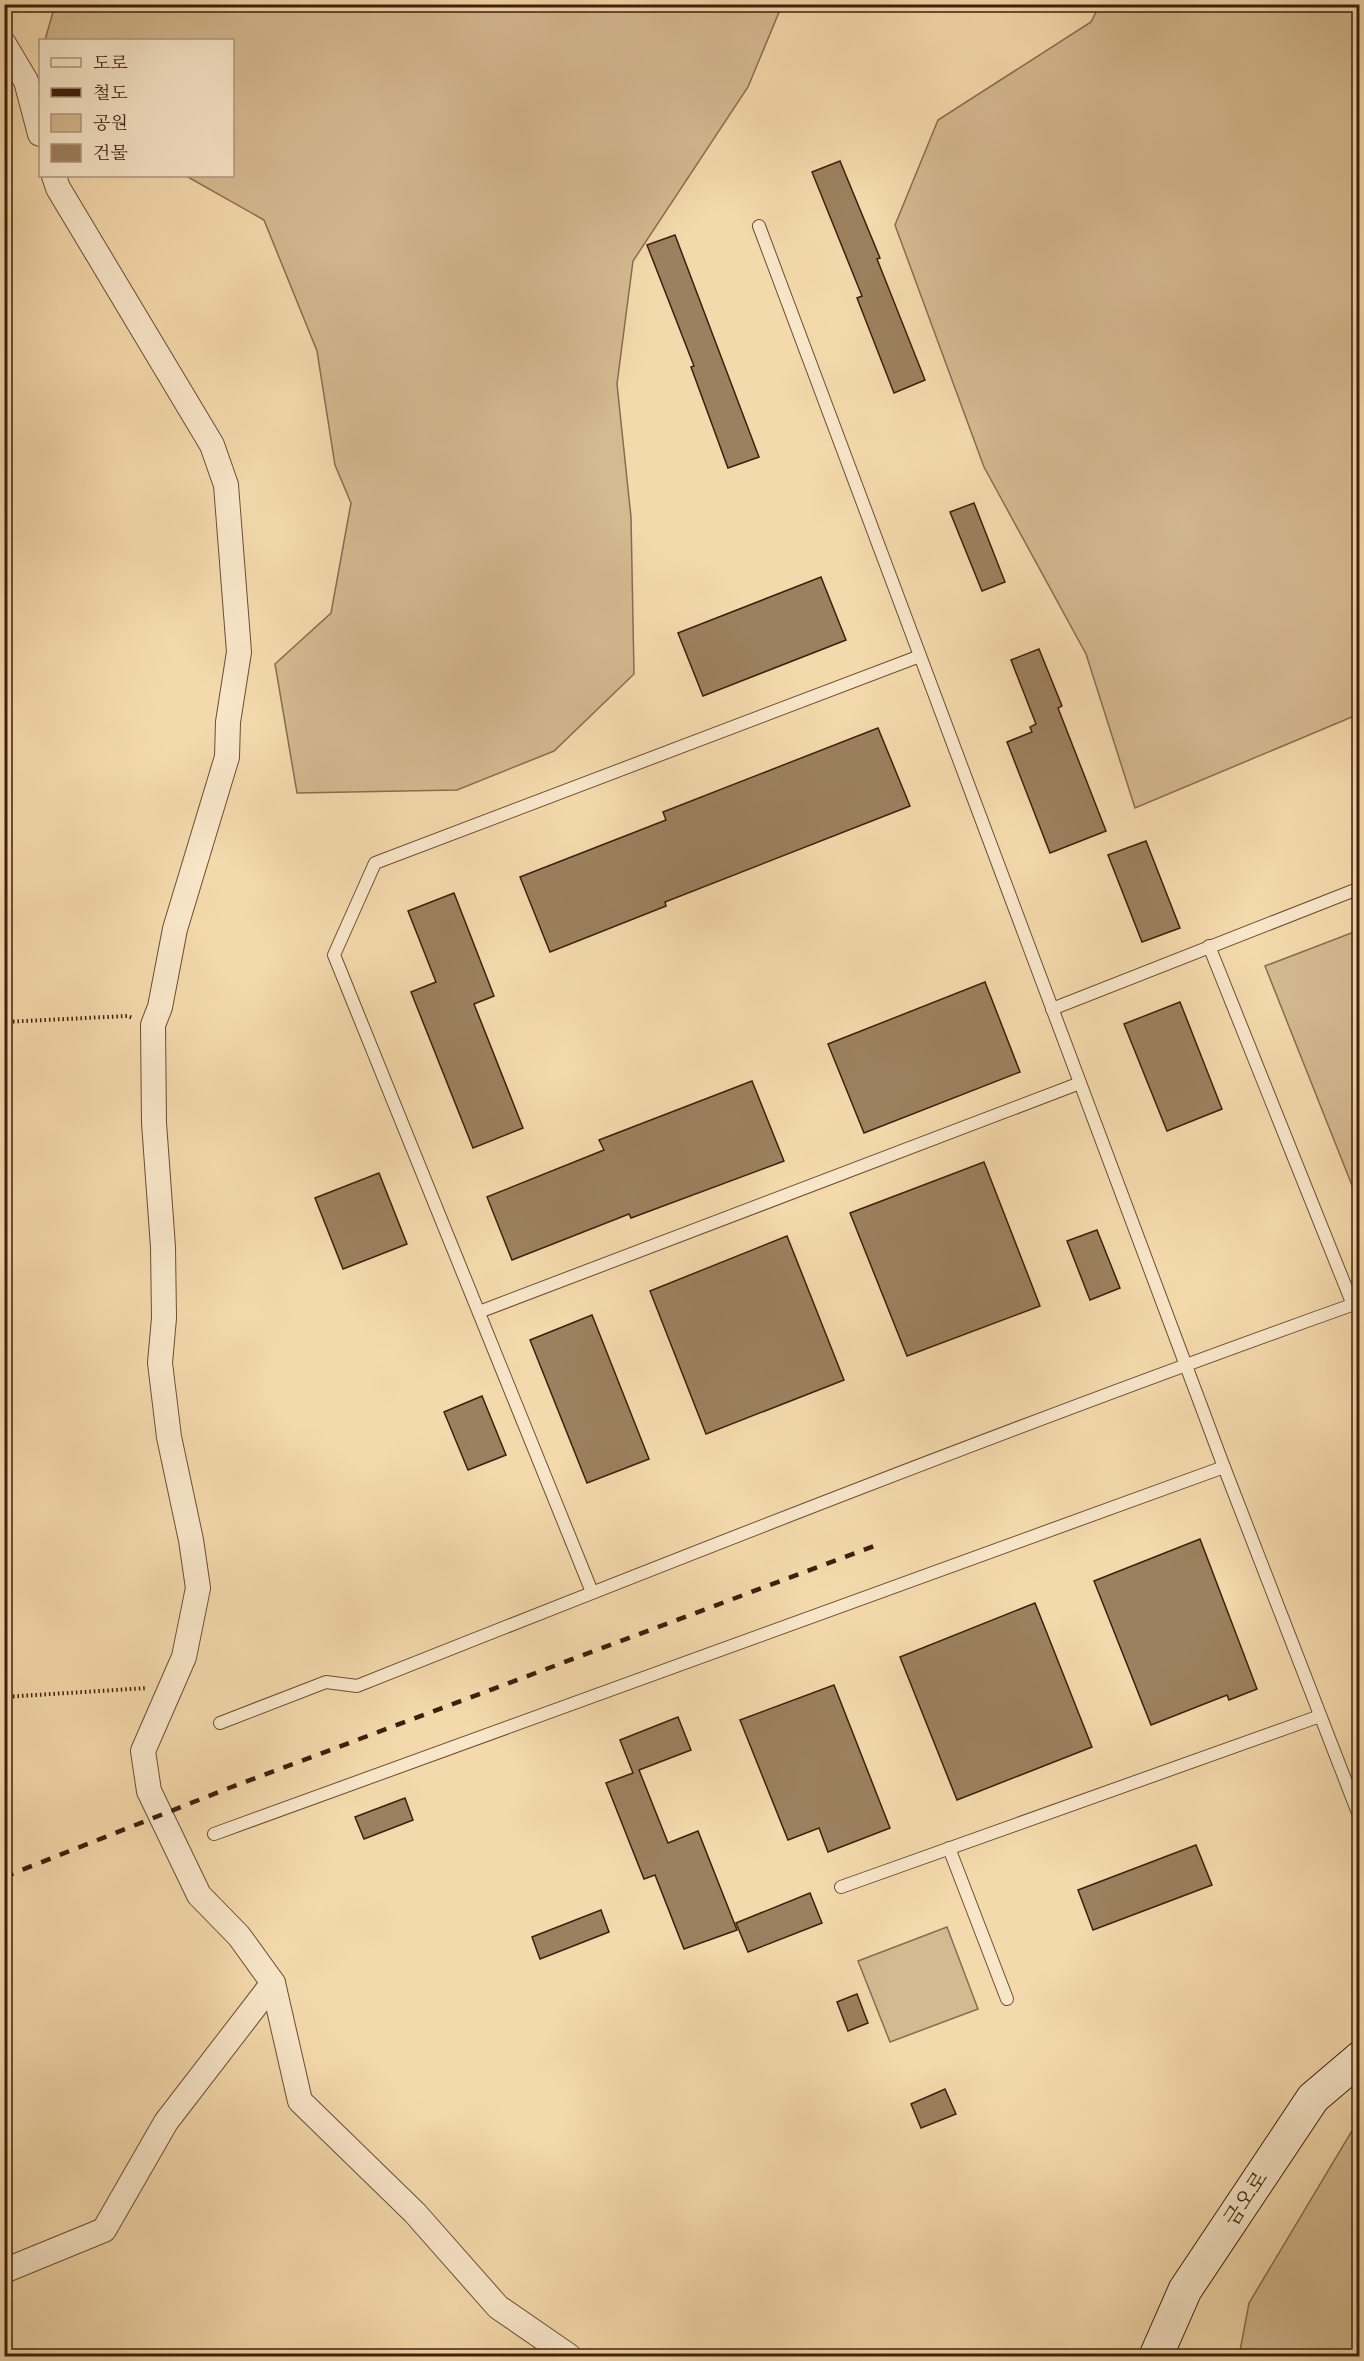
<svg xmlns="http://www.w3.org/2000/svg" width="1364" height="2361" font-family="'IM FELL Double Pica','Noto Serif KR',serif">
  <style>
    .green { fill: #d5b991; stroke: #8a6c4e; stroke-width: 1.5 }
    .building { fill: #9d805f; stroke: #3e1f0b; stroke-width: 1.5 }
    .lines { fill: none; stroke-linecap: round; stroke-linejoin: round }
    .lane-casing { stroke: #6c4e33; stroke-width: 14 }
    .street-casing { stroke: #6c4e33; stroke-width: 26 }
    .secondary-casing { stroke: #3e1f0b; stroke-width: 35 }
    .path { stroke: #3e1f0b; stroke-width: 4; stroke-dasharray: 1.5 3; stroke-linecap: butt }
    .lane { stroke: #f8e6c9; stroke-width: 12 }
    .street { stroke: #f8e6c9; stroke-width: 24 }
    .secondary { stroke: #f8e6c9; stroke-width: 33 }
    .rail { stroke: #3e1f0b; stroke-width: 4.5; stroke-dasharray: 10 10; stroke-linecap: butt }
    .labels { text-anchor: middle; dominant-baseline: central; stroke-width: 4.5; stroke-linejoin: round; paint-order: stroke }
    .street-label { font-size: 21px; fill: #3e1f0b; stroke: #f8e6c9 }
  </style>
  <rect width="100%" height="100%" fill="#f4d9ac"/>
  <filter id="stains"><feTurbulence type="fractalNoise" baseFrequency=".00333" numOctaves="4"/><feColorMatrix values="0 0 0 0 .2 0 0 0 0 .09 0 0 0 0 .02 0 0 0 .5 -.17"/></filter>
  <radialGradient id="worn" r=".72"><stop offset=".6" stop-color="#630" stop-opacity="0"/><stop offset="1" stop-color="#630" stop-opacity=".3"/></radialGradient>
  <g class="green">
    <polygon points="1100,4 1360,5 1359,714 1135,808 1086,654 984,467 895,225 938,120 1091,22"/>
    <polygon points="55,5 782,5 748,87 633,261 617,384 631,517 634,674 554,751 457,790 297,793 275,664 331,613 351,503 335,465 317,351 264,220 186,176 232,176 232,40 45,40"/>
    <polygon points="1359,930 1359,1203 1265,966"/>
    <polygon points="947,1927 978,2009 890,2042 858,1961"/>
    <polygon points="1359,2119 1359,2356 1239,2356 1249,2303"/>
  </g>
  <g class="building">
    <polygon points="840,161 880,258 877,259 925,380 894,393 857,298 862,296 812,172"/>
    <polygon points="675,235 759,457 728,468 691,367 694,366 647,245"/>
    <polygon points="974,503 1005,582 982,591 950,512"/>
    <polygon points="821,577 846,640 703,696 678,633"/>
    <polygon points="1039,649 1062,706 1058,708 1106,831 1050,853 1007,742 1032,732 1030,727 1036,724 1011,660"/>
    <polygon points="878,728 910,806 665,902 666,906 550,952 520,877 666,820 663,812"/>
    <polygon points="1146,841 1180,928 1142,942 1108,855"/>
    <polygon points="454,893 494,996 474,1004 523,1128 473,1148 411,992 436,982 408,911"/>
    <polygon points="985,982 1020,1072 864,1133 828,1044"/>
    <polygon points="1180,1002 1222,1109 1167,1131 1124,1024"/>
    <polygon points="752,1081 784,1161 631,1218 629,1214 512,1260 487,1197 604,1150 599,1140"/>
    <polygon points="984,1162 1040,1306 907,1356 850,1213"/>
    <polygon points="379,1173 407,1244 343,1269 315,1198"/>
    <polygon points="1097,1230 1120,1288 1090,1300 1067,1241"/>
    <polygon points="787,1236 844,1380 706,1434 650,1291"/>
    <polygon points="592,1315 649,1459 587,1483 530,1340"/>
    <polygon points="482,1396 506,1455 468,1470 444,1412"/>
    <polygon points="1200,1539 1257,1689 1229,1700 1227,1695 1151,1725 1094,1581"/>
    <polygon points="1035,1603 1092,1747 957,1800 900,1657"/>
    <polygon points="834,1685 890,1828 828,1852 819,1828 788,1840 740,1720"/>
    <polygon points="678,1717 691,1750 639,1770 668,1843 698,1831 737,1930 684,1949 655,1875 644,1879 606,1783 633,1773 620,1740"/>
    <polygon points="405,1798 413,1820 364,1839 355,1817"/>
    <polygon points="1196,1845 1212,1885 1093,1930 1078,1890"/>
    <polygon points="810,1893 822,1923 748,1952 736,1923"/>
    <polygon points="601,1910 609,1932 540,1959 532,1937"/>
    <polygon points="857,1994 868,2023 848,2031 837,2002"/>
    <polygon points="945,2089 956,2114 921,2128 911,2104"/>
  </g>
  <g class="lines">
    <defs>
      <g id="lane">
        <polyline points="759,226 1224,1467 1360,1818"/>
        <polyline points="1209,946 1353,1305"/>
        <polyline points="1052,1009 1360,888"/>
        <polyline points="479,1312 1080,1083"/>
        <polyline points="592,1592 334,955 375,863 920,656"/>
        <path d="M220 1723 326 1682 357 1686C689 1554 1023 1422 1360 1302"/>
        <polyline points="214,1834 1224,1467"/>
        <polyline points="949,1848 1007,1999"/>
        <polyline points="841,1887 1320,1716"/>
      </g>
      <g id="street">
        <polyline points="4,44 26,81 40,134"/>
        <polyline points="54,176 58,188 212,445 226,485 239,652 228,722 227,757 175,929 160,1007 153,1025 154,1123 163,1247 164,1318 160,1363 169,1437 191,1540 198,1588 184,1657 143,1751 149,1791 199,1895 239,1936 273,1983 300,2101 415,2213 498,2307 569,2356"/>
        <polyline points="4,2271 104,2230 166,2122 273,1983"/>
      </g>
      <polyline id="secondary" points="1156,2356 1185,2290 1313,2098 1360,2058"/>
    </defs>
    <use href="#lane" class="lane-casing"/>
    <use href="#street" class="street-casing"/>
    <use href="#secondary" class="secondary-casing"/>
    <g class="path">
      <polyline points="4,1022 127,1016 133,1018"/>
      <polyline points="4,1697 147,1688"/>
    </g>
    <use href="#lane" class="lane"/>
    <use href="#street" class="street"/>
    <use href="#secondary" class="secondary"/>
    <polyline class="rail" points="4,1877 229,1788 874,1546"/>
  </g>
  <g class="labels">
    <g class="street-label">
      <text transform="translate(1246 2199) rotate(-56)">금오로</text>
    </g>
  </g>
  <rect width="1364" height="2361" fill="none" stroke="#f4d9ac" stroke-width="24"/>
  <rect x="6" y="6" width="1352" height="2349" fill="none" stroke="#3e1f0b" stroke-width="3"/>
  <rect x="12" y="12" width="1340" height="2337" fill="none" stroke="#3e1f0b" stroke-width="1.5"/>
  <rect x="39" y="39" width="195" height="138" fill="#f8e6c9" stroke="#ae967d" stroke-width="1.5"/>
  <rect x="51" y="58" width="30" height="9" fill="#f8e6c9" stroke="#ae967d" stroke-width="1.5"/>
  <text x="93" y="69" font-size="18" fill="#3e1f0b">도로</text>
  <rect x="51" y="88" width="30" height="9" fill="#3e1f0b" stroke="#ae967d" stroke-width="1.5"/>
  <text x="93" y="99" font-size="18" fill="#3e1f0b">철도</text>
  <rect x="51" y="114" width="30" height="18" fill="#d5b991" stroke="#ae967d" stroke-width="1.5"/>
  <text x="93" y="129" font-size="18" fill="#3e1f0b">공원</text>
  <rect x="51" y="144" width="30" height="18" fill="#9d805f" stroke="#ae967d" stroke-width="1.5"/>
  <text x="93" y="159" font-size="18" fill="#3e1f0b">건물</text>
  <rect width="100%" height="100%" filter="url(#stains)"/>
  <rect width="100%" height="100%" fill="url(#worn)"/>
</svg>
